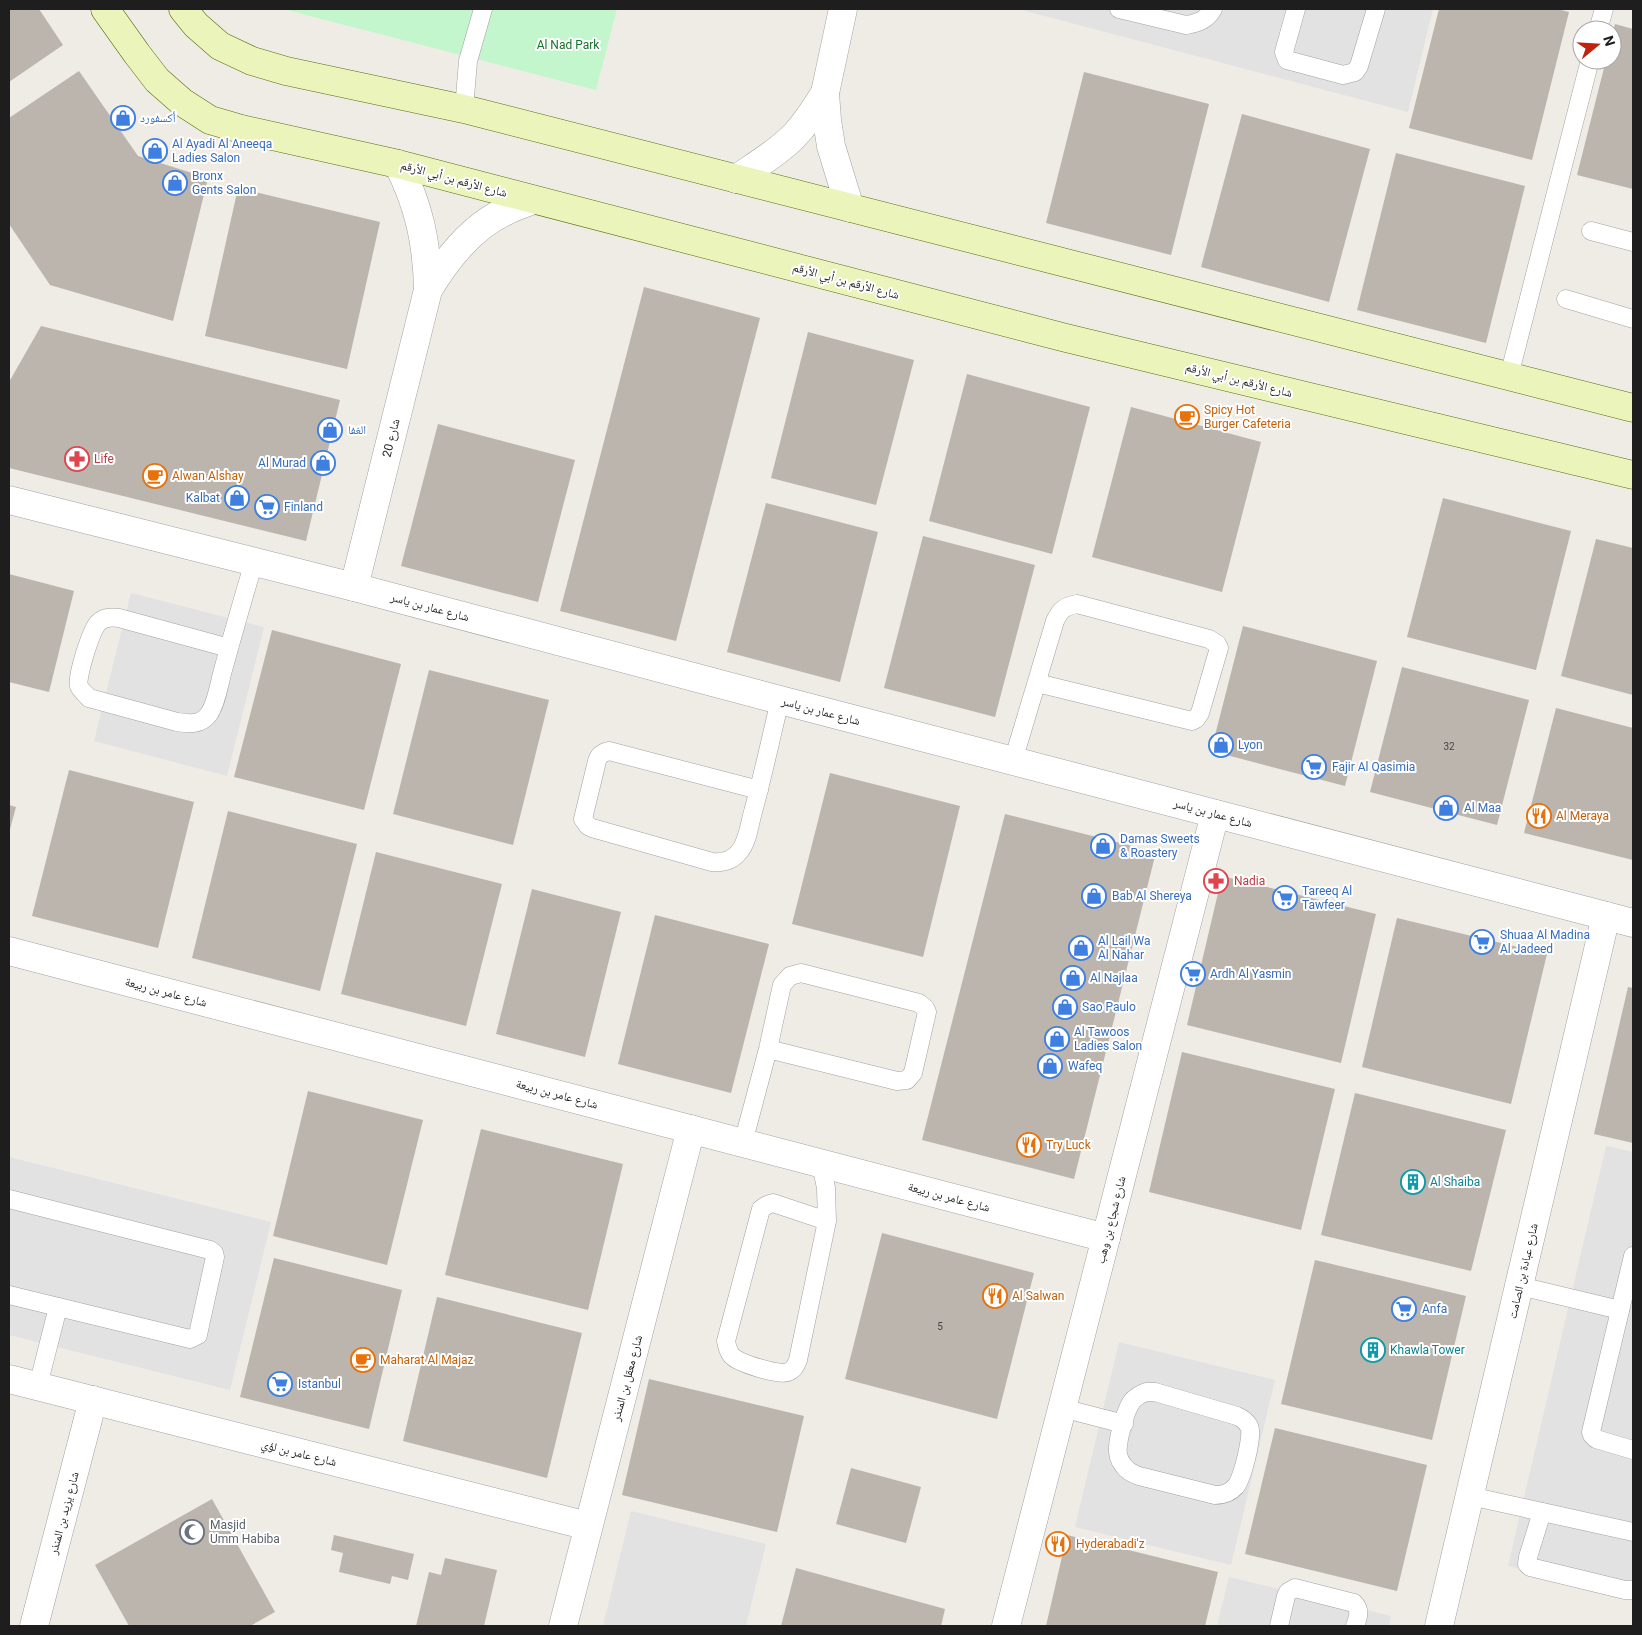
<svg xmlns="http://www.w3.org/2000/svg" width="1642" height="1635" font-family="Roboto,'Noto Naskh Arabic',sans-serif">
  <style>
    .park { fill: #c4f6ce }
    .parking { fill: #e2e2e2 }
    .building { fill: #bbb5ae }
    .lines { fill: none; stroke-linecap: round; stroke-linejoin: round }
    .lane-casing { stroke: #a2a2a2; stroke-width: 19 }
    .street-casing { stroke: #a2a2a2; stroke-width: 29 }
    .secondary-casing { stroke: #576e0c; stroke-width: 29 }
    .lane { stroke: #fff; stroke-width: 18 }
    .street { stroke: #fff; stroke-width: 28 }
    .secondary { stroke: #ebf5bb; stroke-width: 28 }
    .labels { text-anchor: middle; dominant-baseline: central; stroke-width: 4; stroke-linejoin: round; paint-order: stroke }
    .number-label { font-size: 10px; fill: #454442 }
    .park-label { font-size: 12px; fill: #127527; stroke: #fff }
    .shop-label { font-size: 12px; fill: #366cbe; stroke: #fff; text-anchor: start }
    .street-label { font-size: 12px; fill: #1e1e1e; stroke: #fff }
    .food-label { font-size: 12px; fill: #c56008; stroke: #fff; text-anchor: start }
    .health-label { font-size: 12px; fill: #be3a42; stroke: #fff; text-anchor: start }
    .culture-label { font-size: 12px; fill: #0d838f; stroke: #fff; text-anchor: start }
    .worship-label { font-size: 12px; fill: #5b616d; stroke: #fff; text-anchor: start }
  </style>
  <rect width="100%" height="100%" fill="#eeece4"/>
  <polygon class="park" points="283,9 617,9 596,90"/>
  <g class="parking">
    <polygon points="1018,9 1433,9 1408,112"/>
    <polygon points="131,593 264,627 227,776 94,741"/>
    <polygon points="1606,1146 1633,1152 1633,1596 1508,1566"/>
    <polygon points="9,1157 271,1222 230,1390 9,1335"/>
    <polygon points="1119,1342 1275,1380 1231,1565 1075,1527"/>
    <polygon points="631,1511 766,1544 746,1626 603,1626"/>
    <polygon points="1229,1577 1391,1616 1389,1626 1217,1626"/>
  </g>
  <g class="building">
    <polygon points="9,9 39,9 63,45 9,82"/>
    <polygon points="1439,9 1557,9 1569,12 1532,160 1409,128"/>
    <polygon points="1615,24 1633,29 1633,189 1577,175 1606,60 1612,60 1612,35"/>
    <polygon points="79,71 138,156 208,178 173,321 50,285 9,224 9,118"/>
    <polygon points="1084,72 1209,104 1171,255 1046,223"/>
    <polygon points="1242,114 1370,149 1329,302 1201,267"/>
    <polygon points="1396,153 1525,186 1486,343 1357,310"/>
    <polygon points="238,188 380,222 347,369 205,336"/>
    <polygon points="644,287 760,318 676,641 560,611"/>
    <polygon points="41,326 340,400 306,541 9,468 9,382"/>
    <polygon points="808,332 914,360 876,505 771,478"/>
    <polygon points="967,374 1090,407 1052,554 929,521"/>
    <polygon points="1131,407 1261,442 1222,592 1092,557"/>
    <polygon points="438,424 575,460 538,602 401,566"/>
    <polygon points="1443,498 1571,531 1536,670 1407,637"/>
    <polygon points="766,503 878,532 840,682 727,652"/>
    <polygon points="923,536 1035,565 995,717 884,688"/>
    <polygon points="1596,539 1633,548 1633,695 1561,676"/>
    <polygon points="9,574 74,591 49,692 9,682"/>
    <polygon points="1243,626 1377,661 1345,786 1211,751"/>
    <polygon points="272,630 401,664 364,810 234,777"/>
    <polygon points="1402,667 1529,700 1497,825 1370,792"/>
    <polygon points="429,670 549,700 513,845 393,814"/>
    <polygon points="1556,708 1633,728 1633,860 1524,833"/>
    <polygon points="69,770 194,802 158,948 32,916"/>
    <polygon points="830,773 960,806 923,957 792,924"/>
    <polygon points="9,805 16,807 9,833"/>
    <polygon points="228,811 357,844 320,991 192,958"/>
    <polygon points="1005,814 1156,852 1074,1179 922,1140"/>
    <polygon points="376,852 502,884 466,1026 341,994"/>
    <polygon points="1222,876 1376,914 1341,1063 1187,1025"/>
    <polygon points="532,889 621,912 585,1057 496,1034"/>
    <polygon points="655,915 769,944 731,1093 618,1064"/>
    <polygon points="1397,918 1547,954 1511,1104 1362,1067"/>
    <polygon points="1628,987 1633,988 1633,1143 1594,1134"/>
    <polygon points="1182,1052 1335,1089 1301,1230 1149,1192"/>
    <polygon points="308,1091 423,1120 387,1265 273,1236"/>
    <polygon points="1355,1093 1506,1130 1471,1271 1321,1235"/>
    <polygon points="481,1129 623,1164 588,1310 445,1275"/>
    <polygon points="882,1233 1034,1273 997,1419 845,1379"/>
    <polygon points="274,1258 402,1290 369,1429 240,1397"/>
    <polygon points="1315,1260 1466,1296 1432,1440 1281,1404"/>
    <polygon points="437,1297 582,1333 547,1478 403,1441"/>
    <polygon points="649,1379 804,1416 777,1532 622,1495"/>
    <polygon points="1275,1428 1427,1465 1397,1591 1245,1554"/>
    <polygon points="851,1468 921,1487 906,1543 836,1524"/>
    <polygon points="212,1499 275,1612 252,1625 253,1626 129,1626 95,1565"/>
    <polygon points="334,1535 414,1554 408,1580 392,1576 390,1584 339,1572 343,1553 331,1550"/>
    <polygon points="1067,1535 1218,1572 1205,1626 1046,1626"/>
    <polygon points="445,1558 497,1570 484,1626 416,1626 429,1572 441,1575"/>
    <polygon points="796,1568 945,1609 941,1626 781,1626"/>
  </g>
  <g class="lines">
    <defs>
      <g id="lane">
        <path d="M1119 9 1186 25C1198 23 1207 20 1213 9"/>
        <polyline points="1296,9 1284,52 1287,60 1343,75 1355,72 1359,66 1376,9"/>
        <polyline points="1598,30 1604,9"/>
        <polyline points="464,109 468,61 483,9"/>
        <polyline points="1591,231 1633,242"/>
        <polyline points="1566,299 1633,319"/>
        <polyline points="1509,376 1590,60"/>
        <path d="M229 648 119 618C111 617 104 617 98 623 91 631 76 677 79 686 81 691 86 694 89 698L177 722C189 724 201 725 209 714 217 702 219 684 223 670 233 634 243 598 254 562"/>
        <path d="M1013 761 1055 621C1060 610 1065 606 1077 604L1209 639 1217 644 1219 648 1200 713 1196 719 1192 721 1037 683"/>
        <path d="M759 790 609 751C602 753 599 755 597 761L583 819 588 826 592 828 712 862C722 863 732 861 739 852 748 842 749 825 753 812 763 775 771 738 780 700"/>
        <polyline points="743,1143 768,1049 782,985 790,976 801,973 919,1003 925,1008 927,1012 913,1073 907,1080 897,1081 768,1049"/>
        <path d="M821 1164 826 1188 827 1221 798 1360C796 1365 794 1370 788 1372 779 1376 739 1363 732 1356 728 1352 727 1346 726 1341L761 1209 767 1205 773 1203 827 1221"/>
        <polyline points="9,1199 210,1250 214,1253 215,1257 199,1330 198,1335 190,1339 9,1295"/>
        <polyline points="1633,1256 1591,1432 1592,1435 1596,1439 1633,1450"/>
        <polyline points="1520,1286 1620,1310"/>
        <polyline points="38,1386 58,1307"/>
        <path d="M1146 1392H1155L1237 1416C1242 1418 1246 1421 1249 1426 1254 1435 1242 1478 1236 1486 1230 1493 1224 1495 1215 1495L1139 1476C1133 1474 1127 1471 1123 1465 1119 1460 1117 1452 1118 1446 1119 1435 1126 1408 1133 1400 1137 1396 1141 1394 1146 1392Z"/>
        <polyline points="1062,1408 1124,1424"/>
        <polyline points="1470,1496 1633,1532"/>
        <polyline points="1542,1512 1528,1557 1527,1564 1530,1567 1625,1590 1633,1590"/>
        <path d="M1279 1626 1286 1596 1288 1592 1295 1588 1354 1603C1361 1610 1358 1618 1355 1626"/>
      </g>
      <g id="street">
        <polyline points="843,9 825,93 827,120 831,146 850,208"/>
        <path d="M736 179C755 166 776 154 793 137 806 124 815 109 825 93"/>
        <path d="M428 290C446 260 472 227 504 212 513 207 523 204 533 200"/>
        <polyline points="9,500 354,587 780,700 1633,923"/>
        <path d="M354 587 428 290C427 242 419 206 398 164"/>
        <polyline points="9,951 1106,1238"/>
        <polyline points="9,1379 588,1526"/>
        <polyline points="34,1626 93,1400"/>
        <polyline points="563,1626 691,1129"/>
        <polyline points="1006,1626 1215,814"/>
        <polyline points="1439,1626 1606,916"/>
      </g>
      <g id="secondary">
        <polyline points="105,9 137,54 157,80 182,102 210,120 241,129 398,164 1066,338 1633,475"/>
        <polyline points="183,9 196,25 220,46 252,61 286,71 464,109 1633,408"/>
      </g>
    </defs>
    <use href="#lane" class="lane-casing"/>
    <use href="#street" class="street-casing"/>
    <use href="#secondary" class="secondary-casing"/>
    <use href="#lane" class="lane"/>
    <use href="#street" class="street"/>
    <use href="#secondary" class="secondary"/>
  </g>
  <defs>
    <symbol id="shop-ring" viewBox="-11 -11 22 22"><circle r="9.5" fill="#fff" stroke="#3f7fe0" stroke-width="1.5"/><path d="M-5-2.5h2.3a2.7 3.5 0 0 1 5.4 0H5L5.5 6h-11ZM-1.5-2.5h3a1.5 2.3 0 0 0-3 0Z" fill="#3f7fe0"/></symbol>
    <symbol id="cafe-ring" viewBox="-11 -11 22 22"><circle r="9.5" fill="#fff" stroke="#e8710a" stroke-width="1.5"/><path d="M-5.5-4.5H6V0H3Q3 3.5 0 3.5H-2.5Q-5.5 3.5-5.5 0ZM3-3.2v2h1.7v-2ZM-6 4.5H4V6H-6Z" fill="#e8710a"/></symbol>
    <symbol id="pharmacy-ring" viewBox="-11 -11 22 22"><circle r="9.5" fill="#fff" stroke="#e0444e" stroke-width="1.5"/><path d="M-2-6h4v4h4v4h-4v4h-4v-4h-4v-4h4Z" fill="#e0444e"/></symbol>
    <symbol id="supermarket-ring" viewBox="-11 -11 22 22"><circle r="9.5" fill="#fff" stroke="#3f7fe0" stroke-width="1.5"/><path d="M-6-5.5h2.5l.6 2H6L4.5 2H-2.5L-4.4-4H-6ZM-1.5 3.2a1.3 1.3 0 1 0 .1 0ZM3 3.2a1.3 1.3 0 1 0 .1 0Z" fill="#3f7fe0"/></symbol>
    <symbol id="restaurant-ring" viewBox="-11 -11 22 22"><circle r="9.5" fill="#fff" stroke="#e8710a" stroke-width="1.5"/><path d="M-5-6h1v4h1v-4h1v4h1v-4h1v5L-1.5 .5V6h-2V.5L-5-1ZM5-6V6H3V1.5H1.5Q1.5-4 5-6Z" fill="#e8710a"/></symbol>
    <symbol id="building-ring" viewBox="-11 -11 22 22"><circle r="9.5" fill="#fff" stroke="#0f9aa8" stroke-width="1.5"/><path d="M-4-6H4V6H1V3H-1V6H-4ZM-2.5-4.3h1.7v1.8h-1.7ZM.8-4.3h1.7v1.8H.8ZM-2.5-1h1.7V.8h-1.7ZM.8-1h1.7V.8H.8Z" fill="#0f9aa8"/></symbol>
    <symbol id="mosque-ring" viewBox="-11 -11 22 22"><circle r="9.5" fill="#fff" stroke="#6b7280" stroke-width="1.5"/><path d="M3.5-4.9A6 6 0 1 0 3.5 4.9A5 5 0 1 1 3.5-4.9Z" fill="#6b7280"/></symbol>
  </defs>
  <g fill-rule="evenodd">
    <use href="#shop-ring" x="109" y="104" width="28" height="28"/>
    <use href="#shop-ring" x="141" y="137" width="28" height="28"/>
    <use href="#shop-ring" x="161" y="169" width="28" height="28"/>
    <use href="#cafe-ring" x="1173" y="403" width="28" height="28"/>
    <use href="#shop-ring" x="316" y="416" width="28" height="28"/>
    <use href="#pharmacy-ring" x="63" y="445" width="28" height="28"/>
    <use href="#shop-ring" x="309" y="449" width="28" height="28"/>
    <use href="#cafe-ring" x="141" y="462" width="28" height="28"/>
    <use href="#shop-ring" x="223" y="484" width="28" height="28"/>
    <use href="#supermarket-ring" x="253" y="493" width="28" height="28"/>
    <use href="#shop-ring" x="1207" y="731" width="28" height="28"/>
    <use href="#supermarket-ring" x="1300" y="753" width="28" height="28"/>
    <use href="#shop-ring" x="1432" y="794" width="28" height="28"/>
    <use href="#restaurant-ring" x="1525" y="802" width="28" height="28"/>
    <use href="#shop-ring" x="1089" y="832" width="28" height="28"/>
    <use href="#pharmacy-ring" x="1202" y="867" width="28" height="28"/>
    <use href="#shop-ring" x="1080" y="882" width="28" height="28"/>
    <use href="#supermarket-ring" x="1271" y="884" width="28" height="28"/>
    <use href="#supermarket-ring" x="1468" y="928" width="28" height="28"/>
    <use href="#shop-ring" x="1067" y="934" width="28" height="28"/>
    <use href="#supermarket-ring" x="1179" y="960" width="28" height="28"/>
    <use href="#shop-ring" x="1059" y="964" width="28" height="28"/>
    <use href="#shop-ring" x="1051" y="993" width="28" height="28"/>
    <use href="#shop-ring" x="1043" y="1025" width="28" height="28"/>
    <use href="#shop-ring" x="1036" y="1052" width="28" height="28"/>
    <use href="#restaurant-ring" x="1015" y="1131" width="28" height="28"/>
    <use href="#building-ring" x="1399" y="1168" width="28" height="28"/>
    <use href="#restaurant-ring" x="981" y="1282" width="28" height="28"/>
    <use href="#supermarket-ring" x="1390" y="1295" width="28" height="28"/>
    <use href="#building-ring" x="1359" y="1336" width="28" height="28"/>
    <use href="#cafe-ring" x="349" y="1346" width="28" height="28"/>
    <use href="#supermarket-ring" x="266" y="1370" width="28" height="28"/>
    <use href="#mosque-ring" x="178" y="1518" width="28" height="28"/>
    <use href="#restaurant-ring" x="1044" y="1530" width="28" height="28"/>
  </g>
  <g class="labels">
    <g class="number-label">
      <text x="1449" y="746">32</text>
      <text x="940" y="1326">5</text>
    </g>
    <g class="park-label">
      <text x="568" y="45">Al Nad Park</text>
    </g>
    <g class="shop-label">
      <text x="140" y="118">أكسفورد</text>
      <text x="172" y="144">Al Ayadi Al Aneeqa<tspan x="172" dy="14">Ladies Salon</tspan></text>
      <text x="192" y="176">Bronx<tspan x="192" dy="14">Gents Salon</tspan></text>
      <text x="348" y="430">الغفا</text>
      <text x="306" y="463" text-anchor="end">Al Murad</text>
      <text x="220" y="498" text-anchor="end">Kalbat</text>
      <text x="284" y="507">Finland</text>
      <text x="1238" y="745">Lyon</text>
      <text x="1332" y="767">Fajir Al Qasimia</text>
      <text x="1464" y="808">Al Maa</text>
      <text x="1120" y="839">Damas Sweets<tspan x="1120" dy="14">&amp; Roastery</tspan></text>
      <text x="1302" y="891">Tareeq Al<tspan x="1302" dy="14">Tawfeer</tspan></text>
      <text x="1112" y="896">Bab Al Shereya</text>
      <text x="1500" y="935">Shuaa Al Madina<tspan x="1500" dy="14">Al Jadeed</tspan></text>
      <text x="1098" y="941">Al Lail Wa<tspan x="1098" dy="14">Al Nahar</tspan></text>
      <text x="1210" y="974">Ardh Al Yasmin</text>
      <text x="1090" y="978">Al Najlaa</text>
      <text x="1082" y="1007">Sao Paulo</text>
      <text x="1074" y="1032">Al Tawoos<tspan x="1074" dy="14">Ladies Salon</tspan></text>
      <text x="1068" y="1066">Wafeq</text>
      <text x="1422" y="1309">Anfa</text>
      <text x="298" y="1384">Istanbul</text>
    </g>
    <g class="street-label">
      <text transform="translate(454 179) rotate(15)">شارع الأرقم بن أبي الأرقم</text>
      <text transform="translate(846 281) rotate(15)">شارع الأرقم بن أبي الأرقم</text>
      <text transform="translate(1239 380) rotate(14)">شارع الأرقم بن أبي الأرقم</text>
      <text transform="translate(391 438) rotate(-76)">شارع 20</text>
      <text transform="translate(430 607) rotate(15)">شارع عمار بن ياسر</text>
      <text transform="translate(821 711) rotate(15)">شارع عمار بن ياسر</text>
      <text transform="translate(1213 813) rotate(15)">شارع عمار بن ياسر</text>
      <text transform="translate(166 992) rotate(15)">شارع عامر بن ربيعة</text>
      <text transform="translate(557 1094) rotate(15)">شارع عامر بن ربيعة</text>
      <text transform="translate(949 1197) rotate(15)">شارع عامر بن ربيعة</text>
      <text transform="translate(1111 1220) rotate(-76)">شارع شجاع بن وهب</text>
      <text transform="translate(1523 1271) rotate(-77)">شارع عبادة بن الصامت</text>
      <text transform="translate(627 1378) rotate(-75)">شارع معقل بن المنذر</text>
      <text transform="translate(299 1453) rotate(14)">شارع عامر بن لؤي</text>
      <text transform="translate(64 1513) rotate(-75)">شارع يزيد بن المنذر</text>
    </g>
    <g class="food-label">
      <text x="1204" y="410">Spicy Hot<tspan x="1204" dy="14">Burger Cafeteria</tspan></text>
      <text x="172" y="476">Alwan Alshay</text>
      <text x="1556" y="816">Al Meraya</text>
      <text x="1046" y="1145">Try Luck</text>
      <text x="1012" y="1296">Al Salwan</text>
      <text x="380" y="1360">Maharat Al Majaz</text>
      <text x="1076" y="1544">Hyderabadi'z</text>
    </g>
    <g class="health-label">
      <text x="94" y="459">Life</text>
      <text x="1234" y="881">Nadia</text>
    </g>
    <g class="culture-label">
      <text x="1430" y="1182">Al Shaiba</text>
      <text x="1390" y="1350">Khawla Tower</text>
    </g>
    <g class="worship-label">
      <text x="210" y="1525">Masjid<tspan x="210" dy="14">Umm Habiba</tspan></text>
    </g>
  </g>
  <rect width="1642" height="1635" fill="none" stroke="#1e1e1e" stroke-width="20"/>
  <g transform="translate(1597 45) rotate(72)"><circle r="24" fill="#ffffff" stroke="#a5a5a5"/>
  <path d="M0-4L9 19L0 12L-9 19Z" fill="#bf230d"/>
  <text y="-8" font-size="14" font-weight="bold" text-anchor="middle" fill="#1e1e1e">N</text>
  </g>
</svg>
